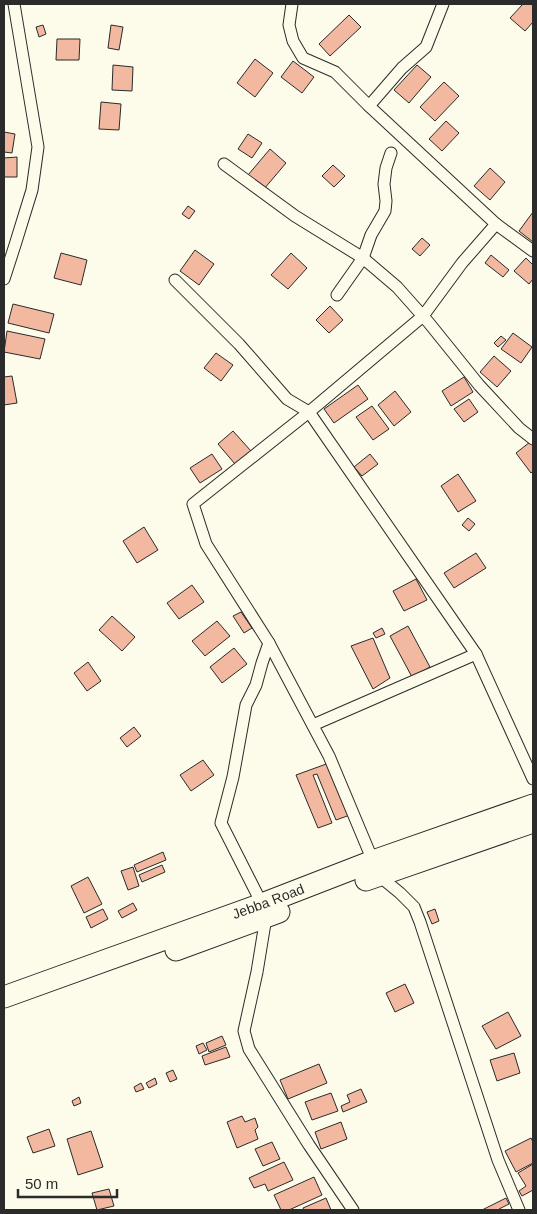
<svg xmlns="http://www.w3.org/2000/svg" width="537" height="1214" font-family="Arial,sans-serif">
  <style>
    .building { fill: #f2b8a0; stroke: #2b2b2b }
    .lines { fill: none; stroke-linecap: round; stroke-linejoin: round }
    .street-casing { stroke: #2b2b2b; stroke-width: 13 }
    .highway-casing { stroke: #2b2b2b; stroke-width: 23 }
    .street { stroke: #fdfbea; stroke-width: 11 }
    .highway { stroke: #fdfbea; stroke-width: 21 }
    .labels { text-anchor: middle; dominant-baseline: central; stroke-width: 4; stroke-linejoin: round; paint-order: stroke }
    .street-label { font-size: 14px; fill: #2b2b2b; stroke: #fdfbea }
  </style>
  <rect width="100%" height="100%" fill="#fdfbea"/>
  <g class="building">
    <polygon points="523,4 533,4 533,22 525,31 510,18"/>
    <polygon points="349,15 361,27 330,56 319,44"/>
    <polygon points="43,25 46,34 39,37 36,27"/>
    <polygon points="111,25 123,27 119,50 108,48"/>
    <polygon points="57,39 80,39 79,60 56,60"/>
    <polygon points="255,59 273,73 255,97 237,83"/>
    <polygon points="293,61 314,77 302,93 281,77"/>
    <polygon points="113,65 133,67 132,91 112,90"/>
    <polygon points="417,65 431,77 409,103 394,90"/>
    <polygon points="444,82 459,96 435,121 420,107"/>
    <polygon points="101,102 121,104 119,130 99,129"/>
    <polygon points="446,121 459,133 442,151 429,139"/>
    <polygon points="4,132 15,134 12,153 4,152"/>
    <polygon points="248,134 262,143 252,158 238,149"/>
    <polygon points="270,149 286,163 264,189 248,175"/>
    <polygon points="17,157 17,177 4,177 4,158"/>
    <polygon points="333,165 345,176 334,187 322,176"/>
    <polygon points="490,168 505,182 490,200 474,186"/>
    <polygon points="188,206 195,211 189,219 182,214"/>
    <polygon points="533,212 533,242 519,231"/>
    <polygon points="422,238 430,245 420,256 412,249"/>
    <polygon points="195,250 214,264 199,285 180,271"/>
    <polygon points="61,253 87,260 81,285 54,278"/>
    <polygon points="291,253 307,268 288,289 271,275"/>
    <polygon points="491,255 509,270 503,277 485,263"/>
    <polygon points="526,258 533,265 533,279 529,284 514,271"/>
    <polygon points="13,304 54,314 49,333 8,323"/>
    <polygon points="330,306 343,320 329,333 316,320"/>
    <polygon points="7,331 45,339 40,359 4,352"/>
    <polygon points="513,333 532,347 521,363 501,349"/>
    <polygon points="501,336 506,340 498,347 494,343"/>
    <polygon points="216,353 233,365 221,381 204,368"/>
    <polygon points="494,356 511,371 497,387 480,372"/>
    <polygon points="12,376 17,403 4,405 4,377"/>
    <polygon points="464,377 473,392 451,406 442,391"/>
    <polygon points="358,385 368,399 334,423 324,409"/>
    <polygon points="395,391 411,412 394,426 378,405"/>
    <polygon points="469,399 478,412 464,422 454,409"/>
    <polygon points="372,406 389,429 373,440 356,417"/>
    <polygon points="233,431 251,451 235,464 218,444"/>
    <polygon points="530,442 533,446 533,471 531,473 516,453"/>
    <polygon points="212,454 222,469 200,483 190,468"/>
    <polygon points="370,454 378,464 362,476 354,467"/>
    <polygon points="458,474 476,501 458,512 441,486"/>
    <polygon points="468,518 475,524 469,531 462,525"/>
    <polygon points="144,527 158,550 137,563 123,541"/>
    <polygon points="476,553 486,568 454,588 444,573"/>
    <polygon points="416,579 427,600 404,611 393,591"/>
    <polygon points="192,585 204,602 179,619 167,603"/>
    <polygon points="241,612 252,628 244,633 233,616"/>
    <polygon points="112,616 135,637 122,651 99,630"/>
    <polygon points="217,621 230,636 205,656 192,641"/>
    <polygon points="408,626 430,667 412,677 390,636"/>
    <polygon points="382,628 385,634 376,638 373,633"/>
    <polygon points="373,638 390,678 373,689 351,646"/>
    <polygon points="234,648 247,664 222,683 210,667"/>
    <polygon points="88,662 101,681 87,691 74,673"/>
    <polygon points="134,727 141,736 127,747 120,738"/>
    <polygon points="203,760 214,775 191,791 180,775"/>
    <polygon points="329,763 350,815 336,820 317,774 313,775 332,823 318,828 296,775"/>
    <polygon points="163,852 166,860 137,872 134,865"/>
    <polygon points="162,865 165,872 142,882 139,875"/>
    <polygon points="133,867 139,886 128,890 121,871"/>
    <polygon points="88,877 102,904 84,913 71,886"/>
    <polygon points="133,903 137,910 122,918 118,911"/>
    <polygon points="103,909 108,919 91,928 86,917"/>
    <polygon points="435,909 439,921 432,924 427,912"/>
    <polygon points="405,984 414,1003 395,1012 386,993"/>
    <polygon points="508,1012 521,1036 496,1049 482,1026"/>
    <polygon points="222,1036 226,1045 209,1052 206,1043"/>
    <polygon points="203,1043 207,1050 199,1054 196,1046"/>
    <polygon points="226,1047 230,1057 205,1065 202,1056"/>
    <polygon points="514,1053 520,1073 497,1081 490,1060"/>
    <polygon points="319,1064 327,1083 288,1099 280,1080"/>
    <polygon points="173,1070 177,1079 170,1082 166,1073"/>
    <polygon points="155,1078 157,1084 149,1088 146,1083"/>
    <polygon points="141,1083 144,1089 136,1092 134,1087"/>
    <polygon points="361,1089 367,1102 343,1112 341,1106 350,1102 347,1095"/>
    <polygon points="331,1093 338,1111 312,1120 305,1102"/>
    <polygon points="79,1097 81,1103 74,1106 72,1101"/>
    <polygon points="242,1116 245,1122 255,1118 258,1127 255,1130 258,1139 237,1148 227,1122"/>
    <polygon points="341,1122 347,1139 321,1149 315,1132"/>
    <polygon points="49,1129 55,1146 33,1153 27,1137"/>
    <polygon points="91,1131 103,1167 78,1175 67,1139"/>
    <polygon points="531,1138 533,1142 533,1163 516,1172 505,1151"/>
    <polygon points="272,1142 280,1159 263,1166 255,1149"/>
    <polygon points="284,1162 293,1180 268,1191 265,1184 254,1188 249,1178"/>
    <polygon points="533,1164 533,1190 522,1196 519,1191 526,1186 518,1173"/>
    <polygon points="314,1177 322,1195 289,1210 281,1210 274,1195"/>
    <polygon points="109,1189 114,1206 97,1210 92,1193"/>
    <polygon points="326,1198 331,1210 304,1210 303,1208"/>
    <polygon points="506,1198 509,1204 499,1209 500,1210 482,1210"/>
  </g>
  <g class="lines">
    <defs>
      <g id="street">
        <polyline points="292,4 289,25 293,41 303,58 335,72 369,106"/>
        <polyline points="443,4 426,47 402,68 369,106 496,224 533,251"/>
        <polyline points="224,164 295,216 363,258 397,287 429,323 479,385 519,428 533,439"/>
        <polyline points="4,279 15,245 32,190 38,147 14,4"/>
        <polyline points="175,280 239,344 287,399 309,412 476,654 313,725"/>
        <polyline points="337,295 363,258 371,235 385,211 386,201 384,184 386,168 391,153"/>
        <polyline points="476,654 533,779"/>
        <polyline points="373,861 329,756 269,643 206,544 193,504 309,412 423,316 462,263 496,224"/>
        <polyline points="378,875 400,893 414,907 420,922 498,1160 519,1210"/>
        <polyline points="262,904 221,823 233,777 246,705 256,685 262,663 269,643"/>
        <polyline points="266,917 257,972 244,1031 249,1049 309,1145 353,1210"/>
      </g>
      <g id="highway">
        <polyline points="366,880 533,822"/>
        <polyline points="176,950 279,912"/>
        <path id="s1" d="M4 997 262 904 373 861 533 805"/>
      </g>
    </defs>
    <use href="#street" class="street-casing"/>
    <use href="#highway" class="highway-casing"/>
    <use href="#street" class="street"/>
    <use href="#highway" class="highway"/>
  </g>
  <g class="labels">
    <g class="street-label">
      <text stroke="none"><textPath href="#s1" startOffset="281">Jebba Road</textPath></text>
    </g>
  </g>
  <rect width="537" height="1214" fill="none" stroke="#2b2b2b" stroke-width="10"/>
  <path d="M18 1189v8h99v-8" fill="none" stroke="#2b2b2b" stroke-width="2.5"/>
  <text x="25" y="1189" font-size="15" fill="#2b2b2b" stroke="#fdfbea" stroke-width="4" paint-order="stroke">50 m</text>
</svg>
